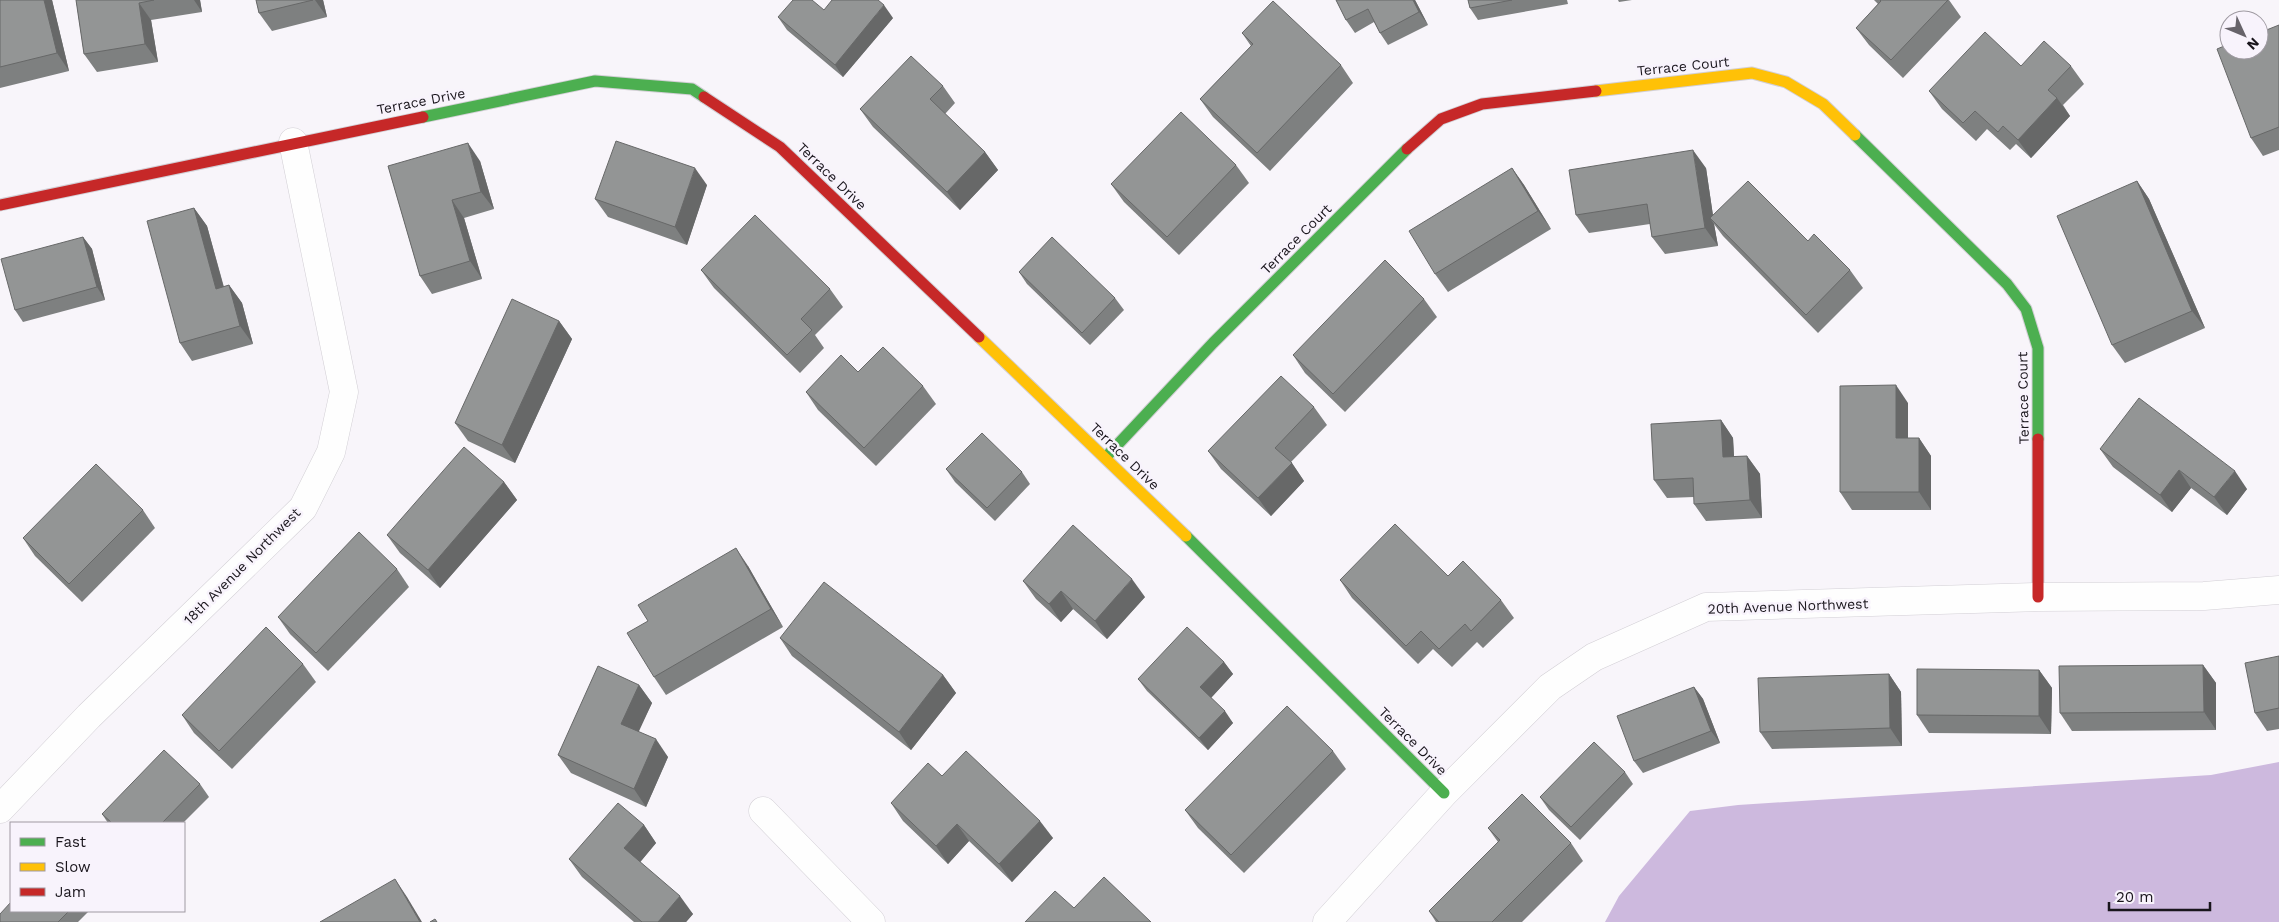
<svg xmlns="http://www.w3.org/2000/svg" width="2279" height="922" font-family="'Work Sans',sans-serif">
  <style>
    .water { fill: #cdb9de }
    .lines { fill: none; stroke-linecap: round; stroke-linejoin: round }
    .street-casing { stroke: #d2cfd5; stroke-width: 29 }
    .fast-casing { stroke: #d2cfd5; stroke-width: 13 }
    .slow-casing { stroke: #d2cfd5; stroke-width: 13 }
    .jam-casing { stroke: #d2cfd5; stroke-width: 13 }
    .street { stroke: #fefefe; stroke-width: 28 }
    .fast { stroke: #4caf50; stroke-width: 11 }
    .slow { stroke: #ffc107; stroke-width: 11 }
    .jam { stroke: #c62828; stroke-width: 11 }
    .wall { fill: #7e8080 }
    .shaded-wall { fill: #676868 }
    .building { fill: #939595; stroke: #676868 }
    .labels { text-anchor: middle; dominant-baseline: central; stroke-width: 5; stroke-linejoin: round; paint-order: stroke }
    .street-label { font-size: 14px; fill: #19151c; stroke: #f8f3fc }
  </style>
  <rect width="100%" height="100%" fill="#f8f5fa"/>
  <polygon class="water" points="2279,762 2279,922 1605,922 1619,896 1690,811 1738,805 2211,775"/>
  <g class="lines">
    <defs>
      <g id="street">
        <polyline points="0,809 89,716 303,508 331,452 344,392 293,142"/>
        <polyline points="763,811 871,922"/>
        <polyline points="1327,922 1444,793 1550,687 1594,657 1706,607 2038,597 2204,596 2279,590"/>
      </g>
      <g id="fast">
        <polyline points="423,117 595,81 692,89 704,97"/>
        <polyline points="1855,135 2007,284 2026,309 2038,348 2038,439"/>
        <polyline points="1106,457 1213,343 1407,149"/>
        <polyline points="1186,536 1444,793"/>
      </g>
      <g id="slow">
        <polyline points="1596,91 1752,73 1786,82 1823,104 1855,135"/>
        <polyline points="979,337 1186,536"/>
      </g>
      <g id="jam">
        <polyline points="704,97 780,147 979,337"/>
        <polyline points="1407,149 1441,119 1482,104 1596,91"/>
        <polyline points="0,205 423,117"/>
        <polyline points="2038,439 2038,597"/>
      </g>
    </defs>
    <use href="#street" class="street-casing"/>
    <use href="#fast" class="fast-casing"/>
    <use href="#slow" class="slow-casing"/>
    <use href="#jam" class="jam-casing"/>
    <use href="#street" class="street"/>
    <use href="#fast" class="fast"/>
    <use href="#slow" class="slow"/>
    <use href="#jam" class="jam"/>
  </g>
  <g class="wall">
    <polygon points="0,0 52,0 69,71 0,88"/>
    <polygon points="76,0 200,0 202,12 151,20 158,62 97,72 84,54"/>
    <polygon points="256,0 323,0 327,17 272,31 259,13"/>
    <polygon points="1336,0 1415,0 1428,25 1388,45 1380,33 1374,22 1355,33 1346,20"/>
    <polygon points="1468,0 1567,0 1568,4 1478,20 1470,8"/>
    <polygon points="1618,0 1632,0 1619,2"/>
    <polygon points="1874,0 1949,0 1961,17 1903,78 1869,45 1856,28 1878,4"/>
    <polygon points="824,10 893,18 843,77 787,30 778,17"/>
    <polygon points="2279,25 2279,150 2263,156 2251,138"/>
    <polygon points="1242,33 1341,65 1353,83 1270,171 1213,117 1200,99 1251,46"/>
    <polygon points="2021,66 2071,66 2084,84 2063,105 2070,116 2031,158 2016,144 2010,150 1987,129 1976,141 1942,109 1929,91"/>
    <polygon points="943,86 955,103 945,114 985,152 998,170 960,210 873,127 860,109"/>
    <polygon points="480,161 494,209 464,218 482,279 432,294 420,276 388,166"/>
    <polygon points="1236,165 1249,183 1179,255 1124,202 1111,184"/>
    <polygon points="1512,168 1524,185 1551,229 1448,292 1435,274"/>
    <polygon points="1706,168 1713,216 1808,241 1850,270 1863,288 1818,333 1723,236 1714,224 1718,246 1665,254 1652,237 1650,224 1589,233 1576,215"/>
    <polygon points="2137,181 2149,199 2205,328 2125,363 2112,345"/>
    <polygon points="707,185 687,245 608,217 595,199"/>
    <polygon points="194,208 207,226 224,287 229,285 242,303 253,344 192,361 180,343"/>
    <polygon points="83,237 92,249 105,300 23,322 15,310"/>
    <polygon points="701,270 830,289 843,307 815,335 824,348 800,373 714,288"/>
    <polygon points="1019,272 1115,298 1124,310 1090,345 1027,284"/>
    <polygon points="1424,299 1437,317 1345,412 1305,373 1293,355"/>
    <polygon points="559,321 572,339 515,463 468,441 455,423"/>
    <polygon points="858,372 923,386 936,404 876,466 818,410 806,392"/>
    <polygon points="1908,403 1908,438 1919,438 1931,456 1931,510 1852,510 1840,492"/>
    <polygon points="1314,407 1327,425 1291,462 1304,481 1271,516 1221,469 1208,451"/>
    <polygon points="1721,420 1733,438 1734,457 1747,456 1760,474 1762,518 1706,521 1694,504 1694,497 1667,498 1654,480"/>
    <polygon points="2100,449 2247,489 2227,515 2191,488 2172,512 2113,467"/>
    <polygon points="946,469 1022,472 1030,484 995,521 955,482"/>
    <polygon points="504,482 517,500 440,588 400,553 387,535"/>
    <polygon points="143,510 155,528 82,602 35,556 23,538"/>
    <polygon points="748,566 783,627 666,695 654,677"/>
    <polygon points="397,569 409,587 328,671 290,634 278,617"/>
    <polygon points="1448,576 1501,600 1514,618 1483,648 1477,642 1452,667 1433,649 1418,664 1352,598 1340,580"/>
    <polygon points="1023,581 1145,597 1107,639 1073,609 1061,622 1036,599"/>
    <polygon points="780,638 943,675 956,693 911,750 792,656"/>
    <polygon points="2279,656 2279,729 2267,731 2255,713"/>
    <polygon points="1224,662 1233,674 1211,698 1233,723 1208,750 1147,691 1138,679"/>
    <polygon points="303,664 316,682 232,769 194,733 182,715"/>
    <polygon points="2203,665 2216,683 2216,730 2072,731 2060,713"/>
    <polygon points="2039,670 2052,688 2051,734 1929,733 1917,715"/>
    <polygon points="1889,674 1901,692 1902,746 1772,749 1760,732"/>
    <polygon points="639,685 652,703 638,731 668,757 646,807 571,773 558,755"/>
    <polygon points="1694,687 1703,699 1720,743 1643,773 1634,761"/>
    <polygon points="1333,751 1346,769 1244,873 1198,828 1185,810"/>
    <polygon points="1625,772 1633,784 1580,840 1549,810 1540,797"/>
    <polygon points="942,776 1053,838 1012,882 969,841 948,864 903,821 891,803"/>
    <polygon points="200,784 209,797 183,823 108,823 102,814"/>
    <polygon points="644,825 656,843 640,862 693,914 686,922 634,922 582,877 569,859"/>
    <polygon points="1488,828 1571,843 1583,861 1522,922 1436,922 1429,911 1498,842"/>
    <polygon points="11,911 89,911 78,922 0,922"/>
  </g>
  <g class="shaded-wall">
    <polygon points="44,0 52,0 69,71 57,53"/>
    <polygon points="194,0 200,0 202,12"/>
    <polygon points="315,0 323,0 327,17"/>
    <polygon points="1413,0 1415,0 1428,25 1419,12"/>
    <polygon points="139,3 151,20 158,62 145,44"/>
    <polygon points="884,5 893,18 843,77 835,65"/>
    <polygon points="2057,98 2070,116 2031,158 2018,140"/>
    <polygon points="468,143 480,161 494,209 481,192"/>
    <polygon points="1693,150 1706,168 1714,222 1710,218 1714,224 1718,246 1705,228"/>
    <polygon points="985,152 998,170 960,210 947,192"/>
    <polygon points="695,168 707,185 687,245 675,227"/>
    <polygon points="1512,168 1524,185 1551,229 1538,211"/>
    <polygon points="2137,181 2149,199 2205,328 2192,311"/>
    <polygon points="452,200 464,218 482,279 470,261"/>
    <polygon points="194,208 207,226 229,307 216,289"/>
    <polygon points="83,237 92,249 105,300 97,287"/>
    <polygon points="229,285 242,303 253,344 240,326"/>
    <polygon points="559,321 572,339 515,463 502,445"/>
    <polygon points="1896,385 1908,403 1908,456 1896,438"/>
    <polygon points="1721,420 1733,438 1735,475 1723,457"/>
    <polygon points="1919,438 1931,456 1931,510 1919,492"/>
    <polygon points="1747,456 1760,474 1762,518 1750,500"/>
    <polygon points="1292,463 1304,481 1271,516 1258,498"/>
    <polygon points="2179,470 2191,488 2172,512 2160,495"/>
    <polygon points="2235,471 2247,489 2227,515 2214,497"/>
    <polygon points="504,482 517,500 440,588 428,570"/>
    <polygon points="736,548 748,566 783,627 771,609"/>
    <polygon points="1132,579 1145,597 1107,639 1095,621"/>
    <polygon points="1061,591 1073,609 1061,622 1049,604"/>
    <polygon points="1224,662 1233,674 1209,700 1200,687"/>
    <polygon points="2203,665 2216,683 2216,730 2204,712"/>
    <polygon points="2039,670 2052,688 2051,734 2039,716"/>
    <polygon points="1889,674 1901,692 1902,746 1890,728"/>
    <polygon points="943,675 956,693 911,750 899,732"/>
    <polygon points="639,685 652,703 634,742 621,724"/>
    <polygon points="1694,687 1703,699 1720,743 1711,731"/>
    <polygon points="1225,711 1233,723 1208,750 1199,738"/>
    <polygon points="656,739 668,757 646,807 634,789"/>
    <polygon points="1040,821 1053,838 1012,882 999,864"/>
    <polygon points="957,824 969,841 948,864 936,846"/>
    <polygon points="644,825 656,843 637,866 624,848"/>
    <polygon points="395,879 407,897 422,922 420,922"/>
    <polygon points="680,896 693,914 686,922 658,922"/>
  </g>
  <g class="building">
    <polygon points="0,0 44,0 57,53 0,67"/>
    <polygon points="76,0 154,0 139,3 145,44 84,54"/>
    <polygon points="256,0 313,0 259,13"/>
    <polygon points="793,0 812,0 824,10 832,0 878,0 884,5 835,65 778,17"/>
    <polygon points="1336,0 1413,0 1419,12 1380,33 1368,9 1346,20"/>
    <polygon points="1468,0 1512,0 1470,8"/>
    <polygon points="1880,0 1948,0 1891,60 1856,28 1881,1"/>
    <polygon points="1273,1 1341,65 1257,153 1200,99 1253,44 1242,33"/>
    <polygon points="2279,25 2279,127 2251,138 2217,49 2229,44 2229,50 2259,50 2259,33"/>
    <polygon points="1985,32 2021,66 2044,41 2071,66 2048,90 2057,98 2018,140 2003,126 1998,132 1975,111 1963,123 1929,91"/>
    <polygon points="911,56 943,86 930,99 985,152 947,192 860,109"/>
    <polygon points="1181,112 1236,165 1167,237 1111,184"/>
    <polygon points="616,141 695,168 675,227 595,199"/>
    <polygon points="468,143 481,192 452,200 470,261 420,276 388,166"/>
    <polygon points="1693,150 1705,228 1652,237 1647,204 1576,215 1569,170"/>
    <polygon points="1512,168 1538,211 1435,274 1409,231"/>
    <polygon points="1748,181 1808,241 1814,234 1850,270 1806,315 1710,218"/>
    <polygon points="2137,181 2192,311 2112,345 2057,216"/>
    <polygon points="194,208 216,289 229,285 240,326 180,343 147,221"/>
    <polygon points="755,215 830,289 801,319 812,330 787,355 701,270"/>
    <polygon points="83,237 97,287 15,310 1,259"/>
    <polygon points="1052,237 1115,298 1082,333 1019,272"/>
    <polygon points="1385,260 1424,299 1333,394 1293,355"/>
    <polygon points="512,299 559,321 502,445 455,423"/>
    <polygon points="883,347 923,386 864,448 806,392 841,355 858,372"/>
    <polygon points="1281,376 1314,407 1275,448 1292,463 1258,498 1208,451"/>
    <polygon points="1896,385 1896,438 1919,438 1919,492 1840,492 1840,386"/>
    <polygon points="2139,398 2235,471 2214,497 2179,470 2160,495 2100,449"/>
    <polygon points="1721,420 1723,457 1747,456 1750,500 1694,504 1693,478 1654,480 1651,424"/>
    <polygon points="982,433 1022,472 987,508 946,469"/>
    <polygon points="464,447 504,482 428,570 387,535"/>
    <polygon points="96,464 143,510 69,584 23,538"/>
    <polygon points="1395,524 1448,576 1463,561 1501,600 1471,631 1465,624 1439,649 1421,631 1406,646 1340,580"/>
    <polygon points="1073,525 1132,579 1095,621 1061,591 1049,604 1023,581"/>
    <polygon points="359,532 397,569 316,653 278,617"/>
    <polygon points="736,548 771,609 654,677 627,633 648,621 638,605"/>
    <polygon points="824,582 943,675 899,732 780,638"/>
    <polygon points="266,627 303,664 219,751 182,715"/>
    <polygon points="1187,627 1224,662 1200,687 1225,711 1199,738 1138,679"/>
    <polygon points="2279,656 2279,708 2255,713 2245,663"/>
    <polygon points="2203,665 2204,712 2060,713 2059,666"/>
    <polygon points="598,666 639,685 621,724 656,739 634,789 558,755"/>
    <polygon points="1917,669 2039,670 2039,716 1917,715"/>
    <polygon points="1889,674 1890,728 1760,732 1758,678"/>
    <polygon points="1694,687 1711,731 1634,761 1617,716"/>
    <polygon points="1287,706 1333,751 1231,855 1185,810"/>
    <polygon points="1594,742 1625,772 1571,827 1540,797"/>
    <polygon points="164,750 200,784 162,823 112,823 102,814"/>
    <polygon points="966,751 1040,821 999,864 957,824 936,846 891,803 928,763 942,776"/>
    <polygon points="1522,794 1571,843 1492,922 1439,922 1429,911 1500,840 1488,828"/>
    <polygon points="618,803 644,825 624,848 680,896 658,922 642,922 569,859"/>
    <polygon points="1104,877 1151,922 1025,922 1055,891 1074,908"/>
    <polygon points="395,879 420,922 320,922"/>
    <polygon points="11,902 11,911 69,911 58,922 0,922 0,914"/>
    <polygon points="435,919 437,922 430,922"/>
  </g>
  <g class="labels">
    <g class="street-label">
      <text transform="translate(1683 66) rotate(-6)">Terrace Court</text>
      <text transform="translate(421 101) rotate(-11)">Terrace Drive</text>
      <text transform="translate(832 176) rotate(44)">Terrace Drive</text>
      <text transform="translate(1296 239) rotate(-45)">Terrace Court</text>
      <text transform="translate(2023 398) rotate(-91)">Terrace Court</text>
      <text transform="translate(1125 456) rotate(44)">Terrace Drive</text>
      <text transform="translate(242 566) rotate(-45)">18th Avenue Northwest</text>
      <text transform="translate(1788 606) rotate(-2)">20th Avenue Northwest</text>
      <text transform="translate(1413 741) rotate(45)">Terrace Drive</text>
    </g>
  </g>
  <rect x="10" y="822" width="175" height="90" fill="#f8f3fc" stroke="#9f9aa2"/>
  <rect x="20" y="838" width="25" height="8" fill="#4caf50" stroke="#9f9aa2"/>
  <text x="55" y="847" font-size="15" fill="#19151c">Fast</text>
  <rect x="20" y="863" width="25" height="8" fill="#ffc107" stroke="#9f9aa2"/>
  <text x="55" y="872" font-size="15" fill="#19151c">Slow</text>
  <rect x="20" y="888" width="25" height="8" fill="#c62828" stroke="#9f9aa2"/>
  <text x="55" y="897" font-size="15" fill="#19151c">Jam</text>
  <g transform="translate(2244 35) rotate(134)"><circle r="24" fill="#f8f3fc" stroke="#9f9aa2"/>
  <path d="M0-4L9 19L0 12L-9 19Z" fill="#67636a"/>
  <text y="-8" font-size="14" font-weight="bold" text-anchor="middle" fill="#19151c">N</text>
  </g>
  <path d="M2109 902v8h101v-8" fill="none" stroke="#19151c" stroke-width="2.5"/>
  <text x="2116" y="902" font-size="15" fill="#19151c" stroke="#f8f3fc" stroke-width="4" paint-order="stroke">20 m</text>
</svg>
